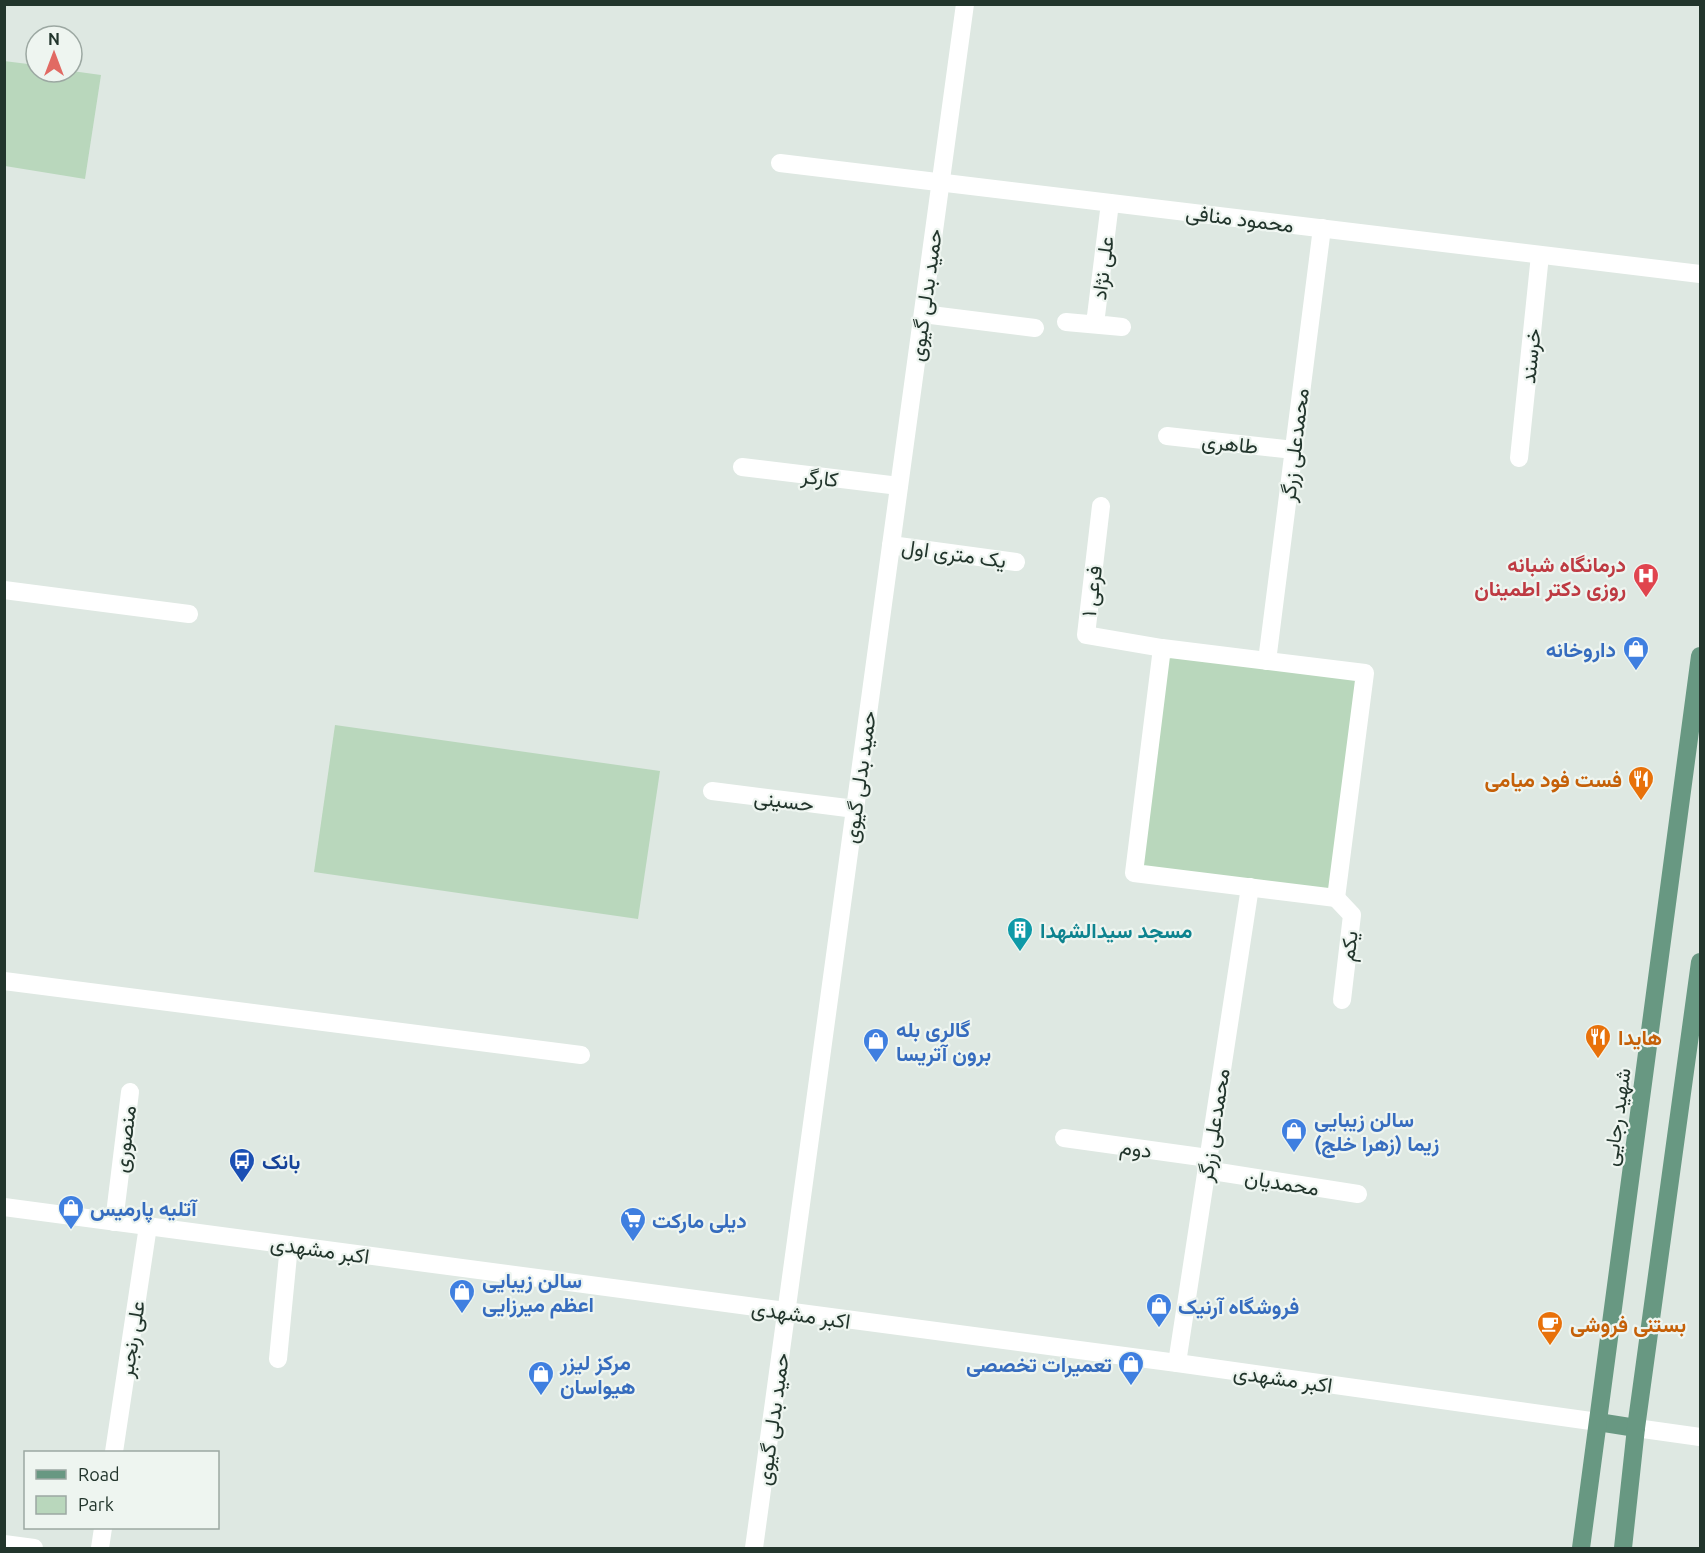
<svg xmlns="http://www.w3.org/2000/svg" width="1705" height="1553" font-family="Ubuntu,Vazirmatn,sans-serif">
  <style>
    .green { fill: #b9d7bc }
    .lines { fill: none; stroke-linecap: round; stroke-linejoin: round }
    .minor { stroke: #fff; stroke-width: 18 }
    .major { stroke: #689882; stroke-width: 18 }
    .labels { text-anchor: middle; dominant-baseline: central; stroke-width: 4.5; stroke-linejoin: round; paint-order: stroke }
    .street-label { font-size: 21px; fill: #22352c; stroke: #eef5f0 }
    .health-label { font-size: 21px; font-weight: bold; fill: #be3a42; stroke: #eef5f0; text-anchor: end }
    .shop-label { font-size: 21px; font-weight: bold; fill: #366cbe; stroke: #eef5f0; text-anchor: start }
    .food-label { font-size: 21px; font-weight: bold; fill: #c56008; stroke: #eef5f0; text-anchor: start }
    .culture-label { font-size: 21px; font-weight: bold; fill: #0d838f; stroke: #eef5f0; text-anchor: start }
    .transit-label { font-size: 21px; font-weight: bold; fill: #164399; stroke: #eef5f0; text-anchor: start }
  </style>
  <rect width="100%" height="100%" fill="#dee8e2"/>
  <g class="green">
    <polygon points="4,61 36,65 36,72 72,71 101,75 85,179 5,166"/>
    <polygon points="1166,649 1368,677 1336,898 1136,872"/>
    <polygon points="335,725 660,771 638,919 314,872"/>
  </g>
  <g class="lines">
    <g class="minor">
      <polyline points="780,163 1700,274"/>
      <polyline points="923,314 1035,328"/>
      <polyline points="1066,322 1122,327 1095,324 1110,203"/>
      <polyline points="1167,436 1294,450"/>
      <polyline points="1519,458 1540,255"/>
      <polyline points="742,467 899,486"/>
      <polyline points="1101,506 1086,635 1162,648"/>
      <polyline points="891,545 1016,562"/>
      <polyline points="4,590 189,614"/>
      <polygon points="1162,648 1365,673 1336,898 1134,873"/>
      <polyline points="1267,661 1322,228"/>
      <polyline points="712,791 855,809"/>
      <polyline points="1336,898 1352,915 1342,1000"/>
      <polyline points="4,981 581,1055"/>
      <polyline points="1064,1138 1208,1158"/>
      <polyline points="1206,1170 1358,1194"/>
      <polyline points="4,1207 1177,1363 1598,1422"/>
      <polyline points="114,1222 130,1092"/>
      <polyline points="278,1359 289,1245"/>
      <polyline points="1177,1363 1250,887"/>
      <polyline points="1636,1428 1700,1437"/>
      <polyline points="114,1452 148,1226"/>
      <polyline points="4,1544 34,1548"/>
      <polyline points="100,1548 103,1528"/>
      <polyline points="754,1548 965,4"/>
    </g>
    <g class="major">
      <polyline points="1598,1422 1636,1428"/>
      <polyline points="1581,1548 1700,656"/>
      <polyline points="1623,1548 1636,1428 1700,962"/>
    </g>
  </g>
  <defs>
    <symbol id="hospital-pin" viewBox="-11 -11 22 30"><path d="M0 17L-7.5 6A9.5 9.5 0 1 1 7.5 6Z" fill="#e0444e" stroke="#eef5f0"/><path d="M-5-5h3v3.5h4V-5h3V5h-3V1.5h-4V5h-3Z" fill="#fff"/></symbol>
    <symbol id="shop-pin" viewBox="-11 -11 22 30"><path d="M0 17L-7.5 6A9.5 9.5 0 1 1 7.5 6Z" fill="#3f7fe0" stroke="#eef5f0"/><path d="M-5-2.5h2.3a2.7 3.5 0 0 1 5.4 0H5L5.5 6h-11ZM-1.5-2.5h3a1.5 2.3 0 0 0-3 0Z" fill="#fff"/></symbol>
    <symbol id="restaurant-pin" viewBox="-11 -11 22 30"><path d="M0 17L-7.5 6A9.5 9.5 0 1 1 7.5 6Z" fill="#e8710a" stroke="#eef5f0"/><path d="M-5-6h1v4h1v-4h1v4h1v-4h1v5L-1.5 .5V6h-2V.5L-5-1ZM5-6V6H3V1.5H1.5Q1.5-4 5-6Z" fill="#fff"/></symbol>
    <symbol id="building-pin" viewBox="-11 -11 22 30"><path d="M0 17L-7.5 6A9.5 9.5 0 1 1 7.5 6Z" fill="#0f9aa8" stroke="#eef5f0"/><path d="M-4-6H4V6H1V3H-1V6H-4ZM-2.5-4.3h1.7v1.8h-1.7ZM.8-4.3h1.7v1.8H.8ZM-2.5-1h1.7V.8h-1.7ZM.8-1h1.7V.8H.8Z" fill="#fff"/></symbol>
    <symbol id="bus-pin" viewBox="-11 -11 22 30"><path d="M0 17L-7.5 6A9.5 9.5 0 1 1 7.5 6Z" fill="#1a4fb4" stroke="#eef5f0"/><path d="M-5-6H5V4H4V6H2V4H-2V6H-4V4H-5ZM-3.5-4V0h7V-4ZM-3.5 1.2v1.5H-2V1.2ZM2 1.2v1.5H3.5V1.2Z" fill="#fff"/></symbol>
    <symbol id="supermarket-pin" viewBox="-11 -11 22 30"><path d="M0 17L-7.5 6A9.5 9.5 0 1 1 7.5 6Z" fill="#3f7fe0" stroke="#eef5f0"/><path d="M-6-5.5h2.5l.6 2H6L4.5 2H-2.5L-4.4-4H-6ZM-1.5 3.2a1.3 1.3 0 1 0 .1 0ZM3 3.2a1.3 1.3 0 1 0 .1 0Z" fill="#fff"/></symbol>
    <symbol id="cafe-pin" viewBox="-11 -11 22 30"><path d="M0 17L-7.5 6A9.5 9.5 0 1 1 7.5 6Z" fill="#e8710a" stroke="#eef5f0"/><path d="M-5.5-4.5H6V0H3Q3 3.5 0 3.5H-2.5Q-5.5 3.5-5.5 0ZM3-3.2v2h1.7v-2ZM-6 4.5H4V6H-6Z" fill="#fff"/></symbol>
  </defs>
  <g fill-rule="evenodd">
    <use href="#hospital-pin" x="1631" y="561" width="30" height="40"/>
    <use href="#shop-pin" x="1621" y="634" width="30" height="40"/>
    <use href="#restaurant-pin" x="1626" y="764" width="30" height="40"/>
    <use href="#building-pin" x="1005" y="915" width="30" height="40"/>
    <use href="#restaurant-pin" x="1583" y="1022" width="30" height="40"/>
    <use href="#shop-pin" x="861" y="1026" width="30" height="40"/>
    <use href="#shop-pin" x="1279" y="1116" width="30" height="40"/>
    <use href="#bus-pin" x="227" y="1146" width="30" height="40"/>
    <use href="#shop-pin" x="56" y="1193" width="30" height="40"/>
    <use href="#supermarket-pin" x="618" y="1205" width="30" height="40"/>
    <use href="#shop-pin" x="447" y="1277" width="30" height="40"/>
    <use href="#shop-pin" x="1144" y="1291" width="30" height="40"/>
    <use href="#cafe-pin" x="1535" y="1309" width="30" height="40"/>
    <use href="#shop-pin" x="1116" y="1349" width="30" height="40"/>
    <use href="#shop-pin" x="526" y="1359" width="30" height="40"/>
  </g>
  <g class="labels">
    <g class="street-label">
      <text transform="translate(1240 218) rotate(7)">محمود منافی</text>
      <text transform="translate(1102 268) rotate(-83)">علی نژاد</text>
      <text transform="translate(925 295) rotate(-82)">حمید بدلی گیوی</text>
      <text transform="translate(1530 356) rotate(-84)">خرسند</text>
      <text transform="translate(1230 443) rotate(6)">طاهری</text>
      <text transform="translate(1294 445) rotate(-83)">محمدعلی زرگر</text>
      <text transform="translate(820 477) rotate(7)">کارگر</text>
      <text transform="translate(954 553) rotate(8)">یک متری اول</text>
      <text transform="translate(1091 591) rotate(-83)">فرعی ۱</text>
      <text transform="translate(859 777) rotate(-82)">حمید بدلی گیوی</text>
      <text transform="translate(784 800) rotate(7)">حسینی</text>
      <text transform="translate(1348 946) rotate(-83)">یکم</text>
      <text transform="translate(1616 1117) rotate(-82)">شهید رجایی</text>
      <text transform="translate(1213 1125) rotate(-81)">محمدعلی زرگر</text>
      <text transform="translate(124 1139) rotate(-83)">منصوری</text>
      <text transform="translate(1136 1148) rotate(8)">دوم</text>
      <text transform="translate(1282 1182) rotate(9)">محمدیان</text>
      <text transform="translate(320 1249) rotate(8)">اکبر مشهدی</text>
      <text transform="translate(801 1314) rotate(8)">اکبر مشهدی</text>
      <text transform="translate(131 1339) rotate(-81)">علی رنجبر</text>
      <text transform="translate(1283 1378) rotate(8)">اکبر مشهدی</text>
      <text transform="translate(772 1419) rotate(-82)">حمید بدلی گیوی</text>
    </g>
    <g class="health-label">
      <text x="1626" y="564">درمانگاه شبانه<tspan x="1626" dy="24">روزی دکتر اطمینان</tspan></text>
    </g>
    <g class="shop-label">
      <text x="1616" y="649" text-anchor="end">داروخانه</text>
      <text x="896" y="1029">گالری بله<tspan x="896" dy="24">برون آتریسا</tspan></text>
      <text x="1314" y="1119">سالن زیبایی<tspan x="1314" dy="24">زیما (زهرا خلج)</tspan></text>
      <text x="90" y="1208">آتلیه پارمیس</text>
      <text x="652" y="1220">دیلی مارکت</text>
      <text x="482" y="1280">سالن زیبایی<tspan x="482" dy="24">اعظم میرزایی</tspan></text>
      <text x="1178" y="1306">فروشگاه آرنیک</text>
      <text x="560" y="1362">مرکز لیزر<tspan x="560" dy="24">هیواسان</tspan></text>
      <text x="1112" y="1364" text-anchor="end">تعمیرات تخصصی</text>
    </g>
    <g class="food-label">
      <text x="1622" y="779" text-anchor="end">فست فود میامی</text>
      <text x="1618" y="1037">هایدا</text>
      <text x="1570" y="1324">بستنی فروشی</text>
    </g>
    <g class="culture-label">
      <text x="1040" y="930">مسجد سیدالشهدا</text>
    </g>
    <g class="transit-label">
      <text x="262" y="1161">بانک</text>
    </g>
  </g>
  <rect width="1705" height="1553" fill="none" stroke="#22352c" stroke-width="12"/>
  <rect x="24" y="1451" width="195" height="78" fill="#eef5f0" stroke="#9ca8a2" stroke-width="1.5"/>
  <rect x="36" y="1470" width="30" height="9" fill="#689882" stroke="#9ca8a2" stroke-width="1.5"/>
  <text x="78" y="1481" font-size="18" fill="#22352c">Road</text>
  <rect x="36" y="1496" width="30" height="18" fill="#b9d7bc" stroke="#9ca8a2" stroke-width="1.5"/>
  <text x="78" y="1511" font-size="18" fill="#22352c">Park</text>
  <g transform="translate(54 54)"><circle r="28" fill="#eef5f0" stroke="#9ca8a2" stroke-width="1.5"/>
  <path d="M0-4.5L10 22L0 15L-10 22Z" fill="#e16a63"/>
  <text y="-9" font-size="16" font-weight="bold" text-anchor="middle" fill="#22352c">N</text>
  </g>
</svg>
